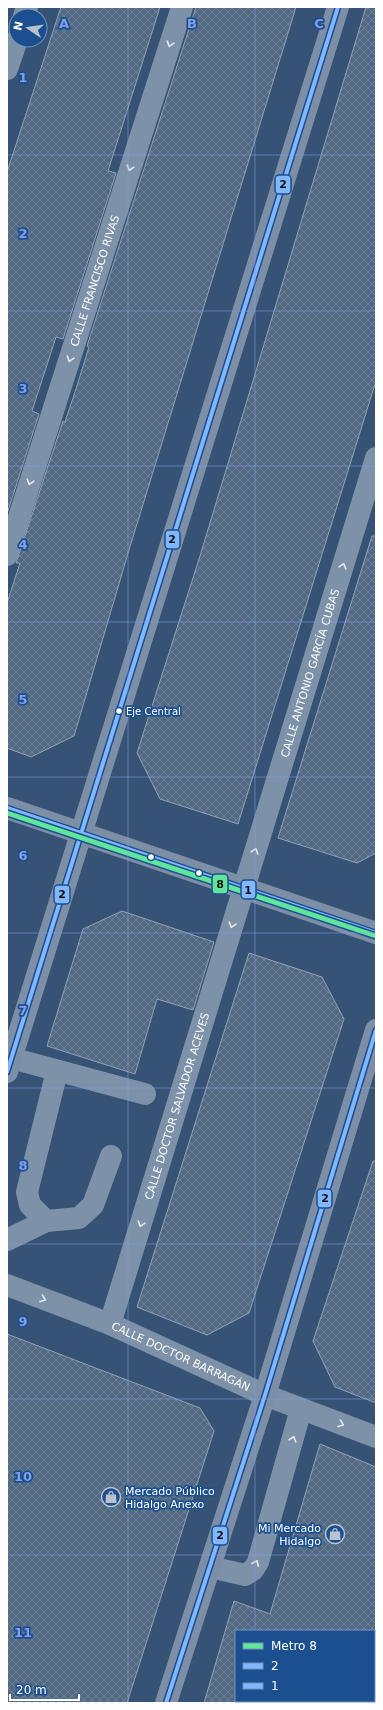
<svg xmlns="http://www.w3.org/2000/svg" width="383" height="1710" font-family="'DejaVu Sans',sans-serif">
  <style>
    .building { fill: url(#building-cross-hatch); stroke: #92a2b6 }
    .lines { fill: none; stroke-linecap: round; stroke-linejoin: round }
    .minor { stroke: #7d92a8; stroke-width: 22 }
    .major { stroke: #7d8ea7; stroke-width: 22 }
    .bus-1-casing { stroke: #1b4f8f; stroke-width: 7 }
    .bus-2-casing { stroke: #1b4f8f; stroke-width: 7 }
    .bus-1 { stroke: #80b7ff; stroke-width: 4 }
    .bus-2 { stroke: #80b7ff; stroke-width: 4 }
    .metro-1-casing { stroke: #1b4f8f; stroke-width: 8 }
    .metro-1 { stroke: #60e69b; stroke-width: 5 }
    .oneway { stroke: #e5e9ee }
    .grid { fill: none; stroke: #839eea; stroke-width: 1; stroke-opacity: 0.55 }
    .bus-dot { fill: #fff; stroke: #1b4f8f; stroke-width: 1.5 }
    .labels { text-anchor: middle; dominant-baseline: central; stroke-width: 3.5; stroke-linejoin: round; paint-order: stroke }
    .bus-label { font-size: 10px; fill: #fff; stroke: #1b4f8f; text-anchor: start }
    .street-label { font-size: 11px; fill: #fff; stroke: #1b4f8f }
    .poi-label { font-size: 11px; fill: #fff; stroke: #1b4f8f; text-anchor: start }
    .grid-label { font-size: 13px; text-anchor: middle; font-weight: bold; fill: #839eea; stroke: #1b4f8f; stroke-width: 3.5; stroke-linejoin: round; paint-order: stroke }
    .line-badge { stroke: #1b4f8f; stroke-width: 1.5 }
    .pale-badge-label { font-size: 11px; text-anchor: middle; font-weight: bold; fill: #111 }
  </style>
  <defs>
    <pattern id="building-cross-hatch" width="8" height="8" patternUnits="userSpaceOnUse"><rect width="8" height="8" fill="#526984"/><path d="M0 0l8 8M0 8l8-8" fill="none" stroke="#6c8096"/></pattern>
  </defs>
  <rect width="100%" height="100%" fill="#365274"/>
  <g class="building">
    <polygon points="61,7 160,7 108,171 116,173 63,339 56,337 32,411 39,414 7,514 7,172"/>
    <polygon points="196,7 296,7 129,550 74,736 31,757 7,748 7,603 20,563 16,563 63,421 65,422 76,389 89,347 87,346"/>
    <polygon points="366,7 376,7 376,381 238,824 160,799 137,753 200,556"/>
    <polygon points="372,536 376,536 376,853 357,863 278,838"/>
    <polygon points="122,911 214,942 193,1010 157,999 135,1074 47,1046 83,929"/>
    <polygon points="249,953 322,977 344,1019 249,1313 207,1335 137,1307"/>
    <polygon points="373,1161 376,1161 376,1403 335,1387 313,1341"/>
    <polygon points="7,1334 200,1408 214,1431 127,1703 7,1703"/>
    <polygon points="320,1444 376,1467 376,1631 236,1631 236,1703 204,1703 234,1601 270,1614"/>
  </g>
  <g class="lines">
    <g class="minor">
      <polyline points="24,16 27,7"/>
      <polyline points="7,69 17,40"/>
      <path id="s1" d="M7 555 182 7"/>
      <polyline points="11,1058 145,1094"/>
      <polyline points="46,1221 79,1218 93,1205 111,1156"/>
      <polyline points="7,1240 46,1221 30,1205 27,1192 57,1071"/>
      <path id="s2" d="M7 1285 110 1324 265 1395 376 1437"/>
      <path id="s3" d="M110 1324 376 458"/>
      <polyline points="210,1567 245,1575 253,1570 258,1562 301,1409"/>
    </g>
    <g class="major">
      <polyline points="7,808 376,933"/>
      <polyline points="7,1072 338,7"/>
      <polyline points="166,1703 265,1395 376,1030"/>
    </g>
    <defs>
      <g id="bus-1">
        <polyline points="7,1072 338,7"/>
        <polyline points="166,1703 265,1395 376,1030"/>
      </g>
      <polyline id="bus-2" points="7,808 376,933"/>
    </defs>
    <use href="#bus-1" class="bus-1-casing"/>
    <use href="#bus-2" class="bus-2-casing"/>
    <use href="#bus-1" class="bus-1"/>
    <use href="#bus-2" class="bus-2"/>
    <defs>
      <polyline id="metro-1" points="7,813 376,936"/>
    </defs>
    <use href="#metro-1" class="metro-1-casing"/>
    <use href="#metro-1" class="metro-1"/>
  </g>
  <defs><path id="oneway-chevron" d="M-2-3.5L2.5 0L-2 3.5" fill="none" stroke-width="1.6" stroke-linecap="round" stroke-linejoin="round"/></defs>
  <g class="oneway">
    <use href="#oneway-chevron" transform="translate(170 44) rotate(108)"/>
    <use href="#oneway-chevron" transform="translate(130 168) rotate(108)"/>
    <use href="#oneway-chevron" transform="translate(70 359) rotate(108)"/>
    <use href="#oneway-chevron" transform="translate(30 482) rotate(108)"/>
    <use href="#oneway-chevron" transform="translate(343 566) rotate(-73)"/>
    <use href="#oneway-chevron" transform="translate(255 851) rotate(-73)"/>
    <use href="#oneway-chevron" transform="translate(232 925) rotate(107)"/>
    <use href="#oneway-chevron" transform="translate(141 1224) rotate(107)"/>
    <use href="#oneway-chevron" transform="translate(43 1299) rotate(21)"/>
    <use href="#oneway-chevron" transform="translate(341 1424) rotate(21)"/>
    <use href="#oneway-chevron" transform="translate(293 1439) rotate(-74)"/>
    <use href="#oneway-chevron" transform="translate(256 1563) rotate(-66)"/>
  </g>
  <path class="grid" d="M128 7V1703M255 7V1631M7 155H376M7 311H376M7 466H376M7 622H376M7 777H376M7 933H376M7 1088H376M7 1244H376M7 1399H376M7 1555H376M255 1701V1703"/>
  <defs>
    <symbol id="shop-ring" viewBox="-11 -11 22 22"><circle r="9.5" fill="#1b4f8f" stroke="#b9c2ce" stroke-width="1.5"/><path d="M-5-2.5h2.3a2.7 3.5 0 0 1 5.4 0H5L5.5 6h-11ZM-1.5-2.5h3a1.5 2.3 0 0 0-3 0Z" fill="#b9c2ce"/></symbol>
  </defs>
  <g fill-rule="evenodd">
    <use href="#shop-ring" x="100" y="1486" width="22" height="22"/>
    <use href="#shop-ring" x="324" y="1523" width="22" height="22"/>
  </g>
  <g class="bus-dot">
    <circle cx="119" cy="711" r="3.5"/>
    <circle cx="151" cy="857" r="3.5"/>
    <circle cx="199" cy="873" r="3.5"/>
  </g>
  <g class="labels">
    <g class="bus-label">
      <text x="126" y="711">Eje Central</text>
    </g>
    <g class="street-label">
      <text stroke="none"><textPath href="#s1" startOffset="288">CALLE FRANCISCO RIVAS</textPath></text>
      <text stroke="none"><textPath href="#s3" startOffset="681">CALLE ANTONIO GARCÍA CUBAS</textPath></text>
      <text stroke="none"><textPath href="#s3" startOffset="228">CALLE DOCTOR SALVADOR ACEVES</textPath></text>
      <text stroke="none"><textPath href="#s2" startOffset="188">CALLE DOCTOR BARRAGÁN</textPath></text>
    </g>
    <g class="poi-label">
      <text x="125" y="1491">Mercado Público<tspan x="125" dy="13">Hidalgo Anexo</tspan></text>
      <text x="321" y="1528" text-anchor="end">Mi Mercado<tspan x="321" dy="13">Hidalgo</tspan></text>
    </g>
  </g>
  <g class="grid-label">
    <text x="64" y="28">A</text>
    <text x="192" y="28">B</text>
    <text x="319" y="28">C</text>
    <text x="23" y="82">1</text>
    <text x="23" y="238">2</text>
    <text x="23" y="393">3</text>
    <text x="23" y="549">4</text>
    <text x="23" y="704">5</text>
    <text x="23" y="860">6</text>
    <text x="23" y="1015">7</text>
    <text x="23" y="1170">8</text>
    <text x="23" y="1326">9</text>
    <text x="23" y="1481">10</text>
    <text x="23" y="1637">11</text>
  </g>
  <g class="line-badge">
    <rect x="275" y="175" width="16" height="19" rx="4" fill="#80b7ff"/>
    <rect x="165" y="530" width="15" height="19" rx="4" fill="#80b7ff"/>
    <rect x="212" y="874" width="16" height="20" rx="4" fill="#60e69b"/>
    <rect x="241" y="880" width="15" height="19" rx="4" fill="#80b7ff"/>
    <rect x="54" y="885" width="16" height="19" rx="4" fill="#80b7ff"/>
    <rect x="317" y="1189" width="15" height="19" rx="4" fill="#80b7ff"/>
    <rect x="212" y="1526" width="16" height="19" rx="4" fill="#80b7ff"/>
  </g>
  <g class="pale-badge-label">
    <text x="283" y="188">2</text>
    <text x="172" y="543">2</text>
    <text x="220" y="888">8</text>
    <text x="248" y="894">1</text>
    <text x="62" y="898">2</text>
    <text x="325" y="1202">2</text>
    <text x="220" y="1539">2</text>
  </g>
  <rect width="383" height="1710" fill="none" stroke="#ffffff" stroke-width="16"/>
  <rect x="235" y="1630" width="140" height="72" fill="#1b4f8f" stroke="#7695bc"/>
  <rect x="243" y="1643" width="20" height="6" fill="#60e69b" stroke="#7695bc"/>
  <text x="271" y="1650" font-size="12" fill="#ffffff">Metro 8</text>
  <rect x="243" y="1663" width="20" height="6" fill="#80b7ff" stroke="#7695bc"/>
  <text x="271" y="1670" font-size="12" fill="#ffffff">2</text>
  <rect x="243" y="1683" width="20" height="6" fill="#80b7ff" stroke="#7695bc"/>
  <text x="271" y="1690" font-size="12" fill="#ffffff">1</text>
  <g transform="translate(28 28) rotate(283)"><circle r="19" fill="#1b4f8f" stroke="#7695bc"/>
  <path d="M0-3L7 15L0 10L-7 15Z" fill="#b9c2ce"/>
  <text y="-6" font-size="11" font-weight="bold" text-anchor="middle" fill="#ffffff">N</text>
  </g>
  <path d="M10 1694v6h69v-6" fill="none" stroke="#ffffff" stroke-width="2"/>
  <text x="16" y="1694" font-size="12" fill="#ffffff" stroke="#1b4f8f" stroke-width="3" paint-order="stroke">20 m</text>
</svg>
